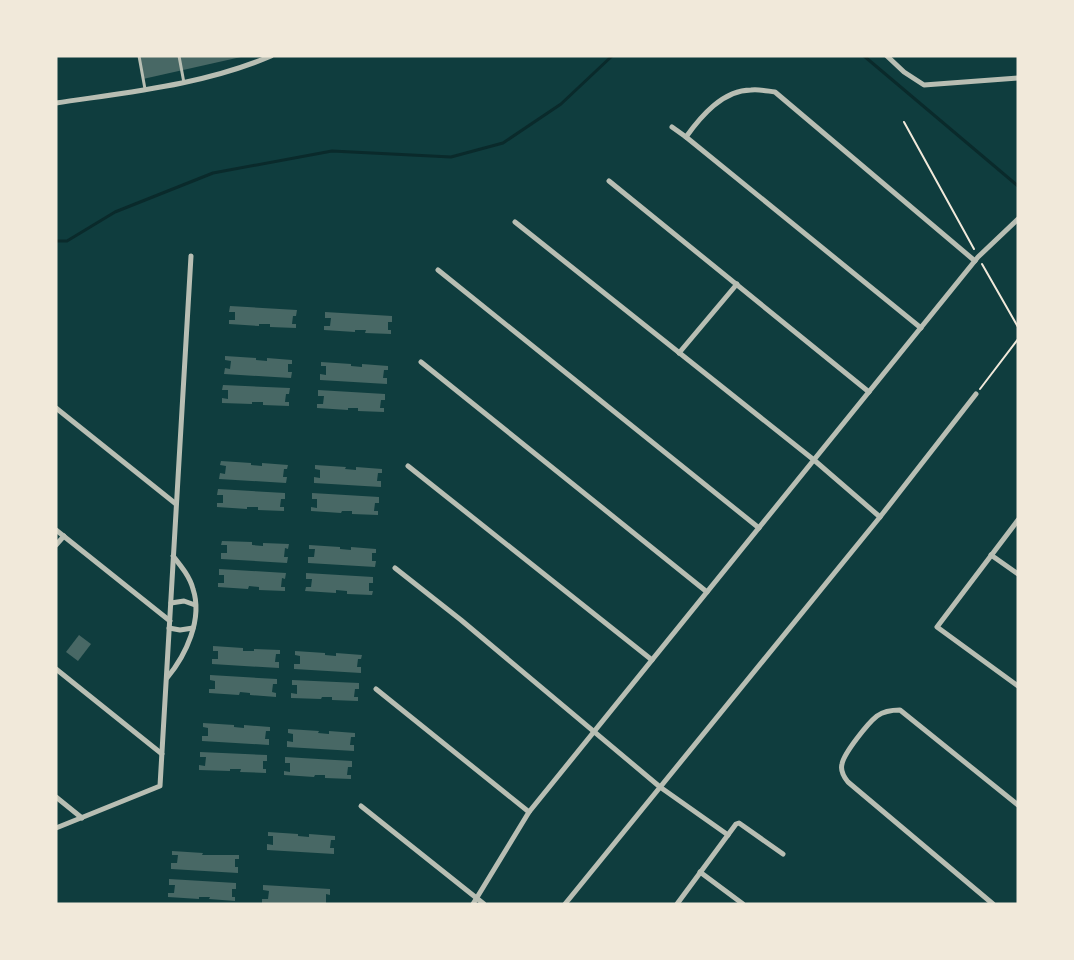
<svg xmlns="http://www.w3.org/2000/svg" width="1074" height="960" font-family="Poppins,sans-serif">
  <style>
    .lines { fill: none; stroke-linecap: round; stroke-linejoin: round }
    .stream { stroke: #0a2a2b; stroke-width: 3 }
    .building { fill: #486865 }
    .path { stroke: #f1e9da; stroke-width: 2 }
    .service { stroke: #b8beb3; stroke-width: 3 }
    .minor { stroke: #b8beb3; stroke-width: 5 }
  </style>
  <rect width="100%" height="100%" fill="#0f3d3e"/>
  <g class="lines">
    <g class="stream">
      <polyline points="864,56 1018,186"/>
      <polyline points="56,241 67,241 115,212 213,173 332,151 451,157 503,143 561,104 612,56"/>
    </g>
  </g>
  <g class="building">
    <polygon points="139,56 241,56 241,57 143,79"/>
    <polygon points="230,306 297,310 296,316 293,316 292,324 296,324 296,328 270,327 270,324 259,324 259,326 229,324 229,320 235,320 235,312 229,312"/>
    <polygon points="325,312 392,316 392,322 388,322 388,330 391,330 391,334 365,333 366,330 355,330 355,332 324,330 324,326 330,326 331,318 325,318"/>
    <polygon points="225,356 256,358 256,360 267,361 267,358 292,360 292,364 288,364 288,372 292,372 291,378 224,374 225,368 230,369 231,361 225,360"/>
    <polygon points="321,362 351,364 351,366 362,367 362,364 388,366 388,370 384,370 383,378 387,378 387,384 320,380 320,374 326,375 326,366 321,366"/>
    <polygon points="223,385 290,388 289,394 286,394 285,402 289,402 289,406 263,405 263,402 252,402 252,404 222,403 222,398 228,399 228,390 222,390"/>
    <polygon points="318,390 385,394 385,400 381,400 380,408 384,408 384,412 358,411 358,408 348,408 348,410 317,408 317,404 323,404 324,396 318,396"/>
    <polygon points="221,461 251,463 251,465 262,466 262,463 288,465 287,469 284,469 283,477 287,477 286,483 219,479 220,473 225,474 226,466 220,465"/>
    <polygon points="315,465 346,467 345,469 356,470 356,467 382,469 382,473 378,473 377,481 381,481 381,487 314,483 314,477 320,478 320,470 315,469"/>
    <polygon points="218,489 285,493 285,499 281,499 280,507 284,507 284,511 258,510 258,507 247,507 247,509 217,507 217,503 223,503 223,495 217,495"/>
    <polygon points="312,493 379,497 379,503 375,503 374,511 378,511 378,515 352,514 352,511 342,511 341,513 311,511 311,507 317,508 317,499 312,499"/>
    <polygon points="222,541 252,542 252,545 263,546 263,543 289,544 288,549 285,548 284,557 288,557 287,563 221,559 221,553 227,553 227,545 221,545"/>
    <polygon points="309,545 340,547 340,549 351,550 351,547 376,549 376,553 372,553 372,561 376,561 375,567 308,563 308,557 314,557 315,549 309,549"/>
    <polygon points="219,569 286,573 285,579 282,578 281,587 285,587 285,591 259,590 259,587 249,586 248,589 218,587 218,583 224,583 224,575 219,575"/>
    <polygon points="306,573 373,577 373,583 369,583 369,591 373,591 372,595 347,594 347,591 336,590 336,593 305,591 306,587 311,587 312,579 306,579"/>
    <polygon points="79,635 91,644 78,661 66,652"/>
    <polygon points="213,646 243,648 243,651 254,651 254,649 280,650 280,654 276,654 275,662 279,662 279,668 212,664 212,659 218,659 218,651 213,651"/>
    <polygon points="295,651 325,653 325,655 336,656 336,653 362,655 361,659 358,659 357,667 361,667 361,673 294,669 294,664 300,664 300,656 295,655"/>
    <polygon points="210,675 277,679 277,684 273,684 272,692 276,693 276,697 250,695 250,693 240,692 239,695 209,693 209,689 215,689 215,681 210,680"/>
    <polygon points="292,680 359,683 359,689 355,689 354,697 358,697 358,701 332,700 332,697 322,697 321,699 291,698 291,693 297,694 297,685 292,685"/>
    <polygon points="203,723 234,725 234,727 244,728 244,725 270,727 270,731 266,731 265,739 269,739 269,745 202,741 202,736 208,736 208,728 203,727"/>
    <polygon points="288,729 319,731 318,733 329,734 329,731 355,733 355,737 351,737 350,745 354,745 354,751 287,747 287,741 293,742 293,734 288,733"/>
    <polygon points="200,752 267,755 267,761 263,761 263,769 266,769 266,773 240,772 241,769 230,769 230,771 199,770 199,765 205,766 206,757 200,757"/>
    <polygon points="285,757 352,761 352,767 348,767 347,775 351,775 351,779 325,778 325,775 315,775 314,777 284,775 284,771 290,772 290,763 285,763"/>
    <polygon points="268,832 298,834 298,836 309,837 309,834 335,836 335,840 331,840 330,848 334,848 334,854 267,850 267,844 273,845 273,836 268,836"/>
    <polygon points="172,851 203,853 202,855 239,855 239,859 235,859 235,867 238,867 238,873 171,869 171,863 177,863 178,855 172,855"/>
    <polygon points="169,879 236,883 236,889 232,889 232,897 235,897 235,901 209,899 210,897 199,897 199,899 168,897 168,893 174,893 175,885 169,885"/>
    <polygon points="263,885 330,889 330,895 326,894 326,904 262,903 262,899 268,899 269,891 263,890"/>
  </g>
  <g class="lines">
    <g class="path">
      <polyline points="904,122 974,249"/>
      <polyline points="982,264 1018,327"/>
      <polyline points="980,389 1018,339"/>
    </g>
    <g class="service">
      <polyline points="139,56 145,89"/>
      <polyline points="179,56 184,83"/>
    </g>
    <g class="minor">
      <polyline points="887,56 904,72 924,85 1018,78"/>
      <path d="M56 103C129 92 203 85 271 56"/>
      <polyline points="672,127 686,137 921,328"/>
      <path d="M686 137C701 116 723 90 751 90 759 89 767 91 775 92L975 261"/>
      <polyline points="609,181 869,392"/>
      <polyline points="515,222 814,460 880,517"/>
      <polyline points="438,270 759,528"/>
      <polyline points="679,353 737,284"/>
      <polyline points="421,362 707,592"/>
      <polyline points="56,408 176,504"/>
      <polyline points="408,466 652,660"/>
      <polyline points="1018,520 937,627 1018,686"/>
      <polyline points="56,530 170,621"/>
      <polyline points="56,545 64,536"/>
      <polyline points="991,555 1018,574"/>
      <polyline points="395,568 461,620 660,787 728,835"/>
      <polyline points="171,603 184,601 195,605"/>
      <polyline points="169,628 180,630 193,628"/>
      <polyline points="56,669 162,754"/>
      <path d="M167 678C186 655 203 619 193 589 190 577 181 566 173 556"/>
      <polyline points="376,689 529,812"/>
      <polyline points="56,797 82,818"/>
      <polyline points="361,806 484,904"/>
      <polyline points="56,828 160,786 191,256"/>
      <polyline points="700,872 743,904"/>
      <polyline points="473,904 529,812 978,257 1018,219"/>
      <polyline points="565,904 880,517 976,394"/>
      <polyline points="677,904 736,824 739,823 783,854"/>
      <path d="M993 904 848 782C844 777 840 771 842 764 844 753 868 723 877 716 884 711 891 710 900 710L1018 805"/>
    </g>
  </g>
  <rect width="1074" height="960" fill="none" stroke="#f1e9da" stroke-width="115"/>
</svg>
